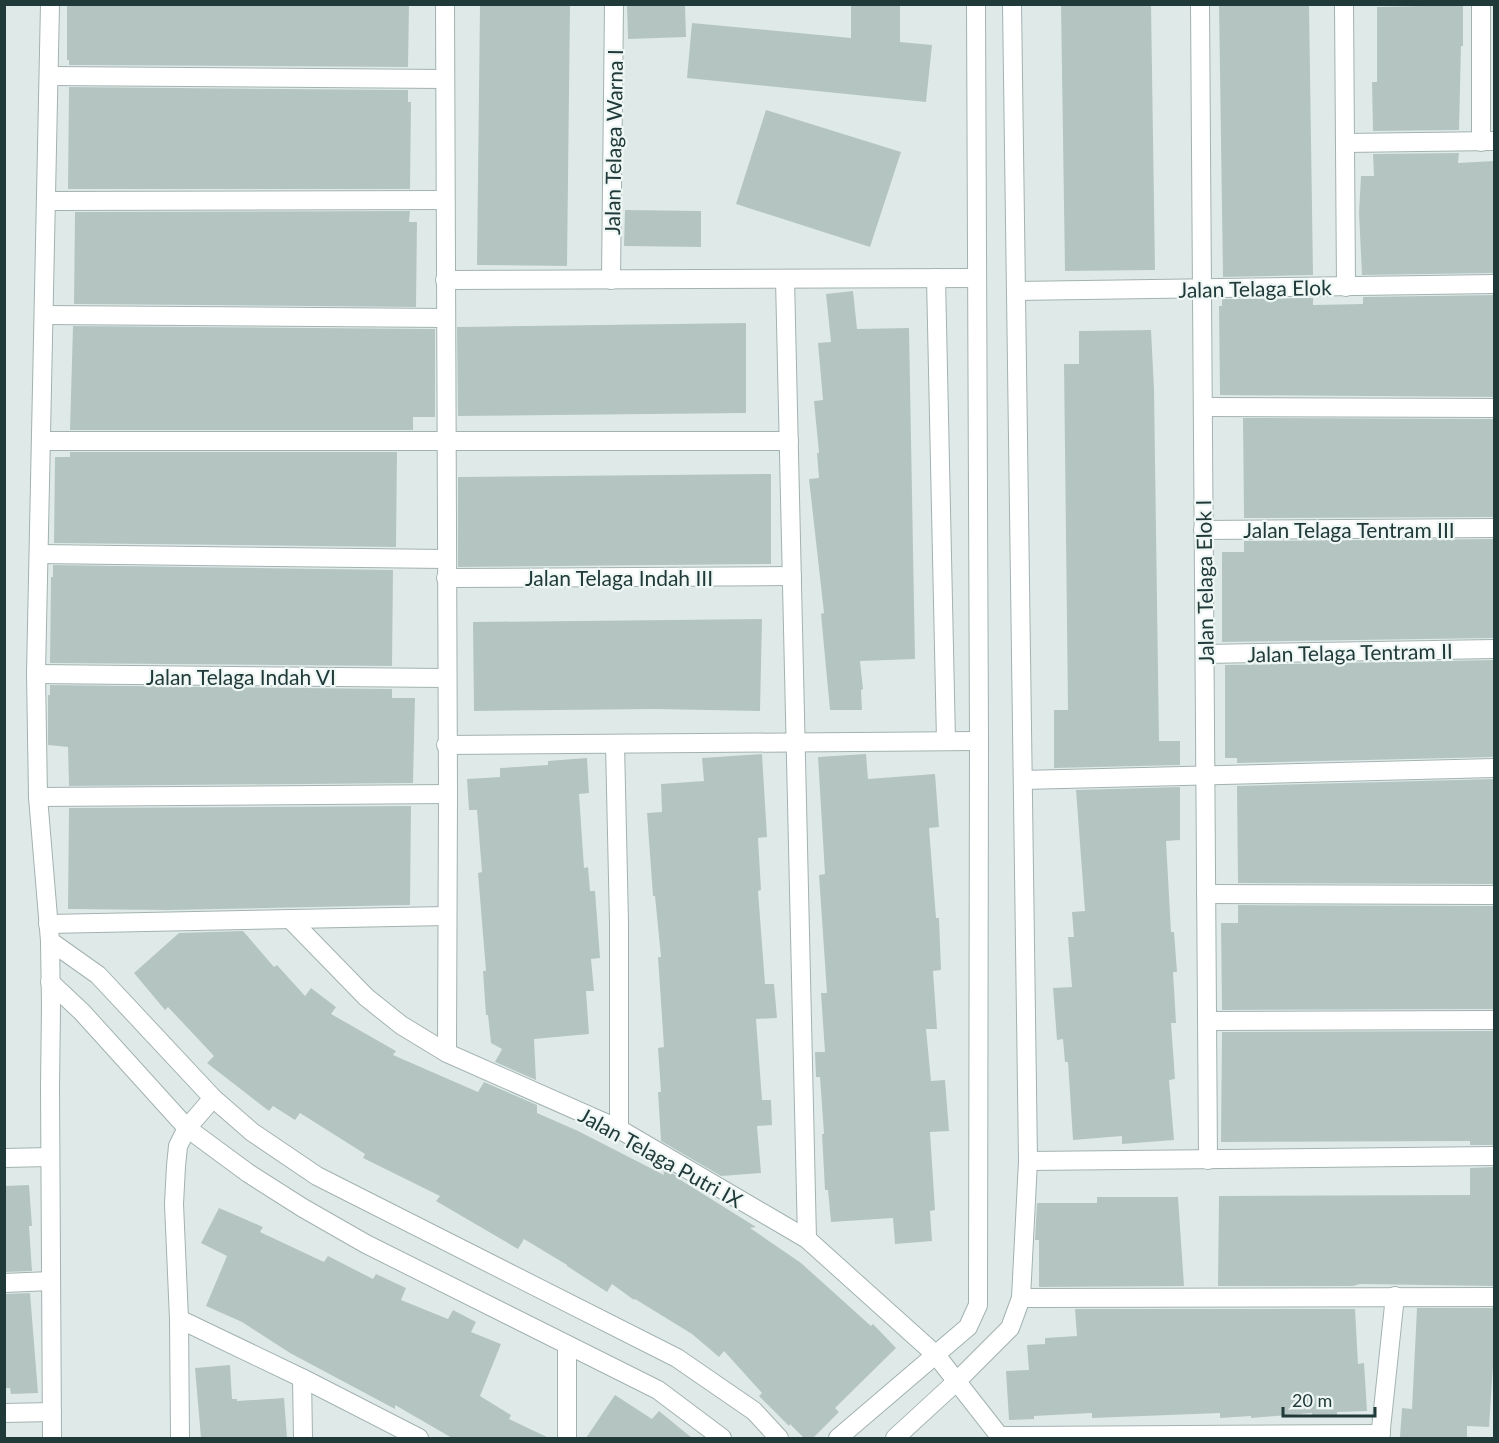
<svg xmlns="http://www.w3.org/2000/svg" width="1499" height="1443" font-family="Lato,sans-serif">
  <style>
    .building { fill: #b4c5c1 }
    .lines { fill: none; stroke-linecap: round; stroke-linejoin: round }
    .minor-casing { stroke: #a2b2b0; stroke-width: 20 }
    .minor { stroke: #fff; stroke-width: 18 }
    .labels { text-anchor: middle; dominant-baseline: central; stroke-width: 4.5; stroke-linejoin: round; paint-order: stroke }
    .street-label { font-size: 21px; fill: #203a39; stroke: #eff7f5 }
  </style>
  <rect width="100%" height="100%" fill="#dfeae8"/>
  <g class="building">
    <polygon points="67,4 409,4 408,67 69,65 69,60 67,60"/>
    <polygon points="480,4 570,6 567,266 477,265"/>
    <polygon points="627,4 685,4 686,37 628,39"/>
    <polygon points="851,4 900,4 900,42 932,45 926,102 687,78 692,23 851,38"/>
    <polygon points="1061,4 1151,4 1155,270 1065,271"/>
    <polygon points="1219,4 1309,4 1313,275 1223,277"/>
    <polygon points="1419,4 1463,4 1463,46 1461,46 1459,130 1373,131 1372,82 1377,82 1377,7 1420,6"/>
    <polygon points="69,87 408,90 408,102 411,102 410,189 68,189"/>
    <polygon points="766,110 901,152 870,247 736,204"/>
    <polygon points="1459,153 1458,163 1494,161 1494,273 1362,275 1359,213 1361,176 1374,176 1373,154"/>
    <polygon points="625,210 701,211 701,247 624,246"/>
    <polygon points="410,211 409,222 417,222 416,307 74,304 75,212"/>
    <polygon points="853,291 857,329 909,328 915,659 860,661 863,689 861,690 862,710 830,710 821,614 824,613 809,479 819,478 817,453 819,453 814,401 823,400 818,343 831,342 826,294"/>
    <polygon points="1494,295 1494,397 1220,395 1219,306 1222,306 1222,299 1313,298 1313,305 1363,304 1363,297"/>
    <polygon points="746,323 746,413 458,416 457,327"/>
    <polygon points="73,326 435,329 435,417 413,417 413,430 70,430"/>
    <polygon points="1151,330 1154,389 1159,741 1180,741 1180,765 1054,768 1054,710 1068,710 1064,364 1079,364 1079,331"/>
    <polygon points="1243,418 1494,419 1494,517 1244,518"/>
    <polygon points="70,452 397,452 396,547 54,543 55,457 70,457"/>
    <polygon points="771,474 771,564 458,567 458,477"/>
    <polygon points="1494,539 1494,638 1222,642 1222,552 1244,552 1244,541"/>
    <polygon points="53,565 393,570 392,666 50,663 51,577 53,577"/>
    <polygon points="762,619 760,711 655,709 474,711 473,622"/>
    <polygon points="1494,660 1494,757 1237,763 1237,758 1225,758 1225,665"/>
    <polygon points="50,685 392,689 392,698 415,698 413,783 69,786 68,747 48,745 48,695 50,695"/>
    <polygon points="762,754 767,837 758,838 761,890 758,891 765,984 774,984 777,1018 756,1019 762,1100 771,1100 772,1125 757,1126 761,1173 721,1176 661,1141 658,1092 661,1092 658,1048 664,1047 658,957 661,957 655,896 653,896 647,813 662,812 661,784 704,781 702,758"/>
    <polygon points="866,754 868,779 935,774 939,827 929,828 936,918 939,918 941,970 933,971 937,1029 926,1029 931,1081 945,1080 949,1131 930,1132 935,1210 930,1211 932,1241 895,1244 893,1218 831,1222 828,1190 825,1190 822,1134 824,1134 820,1077 816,1077 815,1052 825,1052 821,993 827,993 819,875 825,874 818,757"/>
    <polygon points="587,758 589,793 579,794 584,868 588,867 590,891 595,891 600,958 591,959 594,991 586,991 589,1034 534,1039 536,1080 495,1062 502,1049 491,1043 488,1015 486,1015 483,971 486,971 478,873 482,872 477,810 469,810 467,779 500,777 500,768 548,765 548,761"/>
    <polygon points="1494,779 1494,884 1238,883 1237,786"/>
    <polygon points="1180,787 1180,840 1166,841 1171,932 1174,932 1177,972 1173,972 1176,1023 1171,1023 1175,1079 1169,1080 1174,1140 1122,1144 1122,1136 1073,1140 1068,1062 1065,1062 1063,1039 1057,1040 1053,988 1072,987 1068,937 1074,937 1072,912 1085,911 1076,790"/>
    <polygon points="411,806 410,905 168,910 68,909 69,808"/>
    <polygon points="1238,905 1494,906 1494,1009 1222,1010 1221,923 1238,923"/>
    <polygon points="243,931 274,967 277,965 305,996 311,988 336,1007 331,1014 396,1051 393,1055 478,1092 484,1082 537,1105 537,1113 578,1131 664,1175 663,1168 682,1179 679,1179 756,1227 750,1228 801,1263 871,1326 873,1324 896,1348 835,1408 839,1412 813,1438 804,1438 790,1424 789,1426 759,1396 762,1393 724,1351 719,1357 692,1334 635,1299 634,1300 612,1284 607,1292 567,1266 567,1265 524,1239 518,1249 436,1201 440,1196 363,1158 365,1154 300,1113 295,1120 273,1106 269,1111 207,1063 214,1056 168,1007 165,1010 134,973 179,933"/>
    <polygon points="1494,1031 1494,1145 1470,1145 1470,1141 1221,1142 1222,1032"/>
    <polygon points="1494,1167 1494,1286 1360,1284 1353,1286 1218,1286 1219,1196 1470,1195 1470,1168"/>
    <polygon points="29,1185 32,1226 29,1226 32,1271 4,1272 4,1186"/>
    <polygon points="1097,1197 1178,1197 1184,1286 1039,1287 1039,1240 1035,1240 1037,1203 1097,1203"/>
    <polygon points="219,1208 263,1227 260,1232 324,1262 328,1256 373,1279 376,1274 406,1288 401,1300 448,1319 453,1310 476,1322 471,1332 501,1344 480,1396 511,1415 509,1419 549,1438 452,1438 395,1405 395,1409 290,1353 242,1322 206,1306 227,1256 201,1243"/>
    <polygon points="30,1293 38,1393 11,1394 10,1388 4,1388 4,1294"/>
    <polygon points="1417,1308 1494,1308 1494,1351 1489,1427 1467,1426 1467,1438 1400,1437 1402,1408 1412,1409"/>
    <polygon points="1075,1309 1355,1309 1358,1364 1364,1363 1367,1411 1337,1412 1337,1415 1312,1417 1312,1413 1251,1418 1251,1416 1220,1418 1220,1413 1092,1418 1092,1413 1034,1416 1034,1419 1009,1420 1006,1371 1029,1370 1027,1345 1045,1344 1045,1338 1077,1336"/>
    <polygon points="230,1365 232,1399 237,1399 237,1401 284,1398 287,1438 201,1438 195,1368"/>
    <polygon points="615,1395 652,1419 659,1411 692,1438 586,1438"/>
  </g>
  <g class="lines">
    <defs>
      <g id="minor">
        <polyline points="50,4 36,674 38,797 50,941 51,1006 50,1087 52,1438"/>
        <polyline points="445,4 448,794 447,1053"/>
        <polyline points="1200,4 1208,1160"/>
        <polyline points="1344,4 1346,287"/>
        <polyline points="1481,4 1481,142"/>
        <polyline points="50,76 445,79"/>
        <polyline points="1345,143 1494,141"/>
        <polyline points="48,201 445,200"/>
        <polyline points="936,278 946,741"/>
        <polyline points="785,279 807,1239"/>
        <polyline points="445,280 977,278"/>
        <polyline points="611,280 614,4"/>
        <polyline points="1016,291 1494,284"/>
        <polyline points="44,315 445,318"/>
        <polyline points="1203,407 1494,408"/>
        <polyline points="41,441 789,441"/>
        <polyline points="1203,530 1494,528"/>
        <polyline points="39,554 446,559"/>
        <polyline points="446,578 792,576"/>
        <polyline points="1205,654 1494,649"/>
        <polyline points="36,674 446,678"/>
        <polyline points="615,744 619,923 619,1129"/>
        <polyline points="446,745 979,741"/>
        <polyline points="1023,780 1494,768"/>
        <polyline points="38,797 448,794"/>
        <polyline points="1206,894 1494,895"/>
        <polyline points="290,919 366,997 401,1025 447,1053 619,1129 807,1239 936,1355 1001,1438"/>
        <polyline points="48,924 446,916"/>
        <polyline points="50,941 98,975 213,1098 252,1132 317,1176 677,1358 754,1411 779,1438"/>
        <polyline points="50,982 82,1012 187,1128 248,1173 303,1208 366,1244 658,1390 722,1438"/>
        <polyline points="1208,1021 1494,1020"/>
        <polyline points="4,1158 50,1157"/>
        <polyline points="1028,1161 1494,1156"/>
        <polyline points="4,1283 51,1281"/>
        <polyline points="1021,1298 1494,1297"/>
        <polyline points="179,1319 302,1378 419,1438"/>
        <polyline points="302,1378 303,1438"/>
        <polyline points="4,1413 52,1412"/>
        <polyline points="999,1436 1381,1434"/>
        <polyline points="180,1438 179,1319 174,1204 176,1166 178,1146 187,1128 213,1098"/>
        <polyline points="567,1438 567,1345"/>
        <polyline points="838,1438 968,1327 978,1305 979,741 976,4"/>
        <polyline points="895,1438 957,1381 1010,1328 1021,1298 1028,1161 1012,4"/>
        <polyline points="1380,1438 1395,1296"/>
      </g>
    </defs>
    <use href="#minor" class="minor-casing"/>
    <use href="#minor" class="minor"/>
  </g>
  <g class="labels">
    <g class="street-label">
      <text transform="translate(613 142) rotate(-89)">Jalan Telaga Warna I</text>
      <text transform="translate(1255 288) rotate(-1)">Jalan Telaga Elok</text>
      <text x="1349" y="529">Jalan Telaga Tentram III</text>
      <text x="619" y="577">Jalan Telaga Indah III</text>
      <text transform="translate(1204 582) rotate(-91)">Jalan Telaga Elok I</text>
      <text transform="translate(1350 652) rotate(-1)">Jalan Telaga Tentram II</text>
      <text x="241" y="676">Jalan Telaga Indah VI</text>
      <text transform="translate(661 1157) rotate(29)">Jalan Telaga Putri IX</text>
    </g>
  </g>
  <rect width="1499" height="1443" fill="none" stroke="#203a39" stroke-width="12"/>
  <path d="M1283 1407v9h92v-9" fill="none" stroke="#203a39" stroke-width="3"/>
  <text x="1292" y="1407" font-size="18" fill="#203a39" stroke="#eff7f5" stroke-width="4.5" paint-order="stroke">20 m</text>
</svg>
